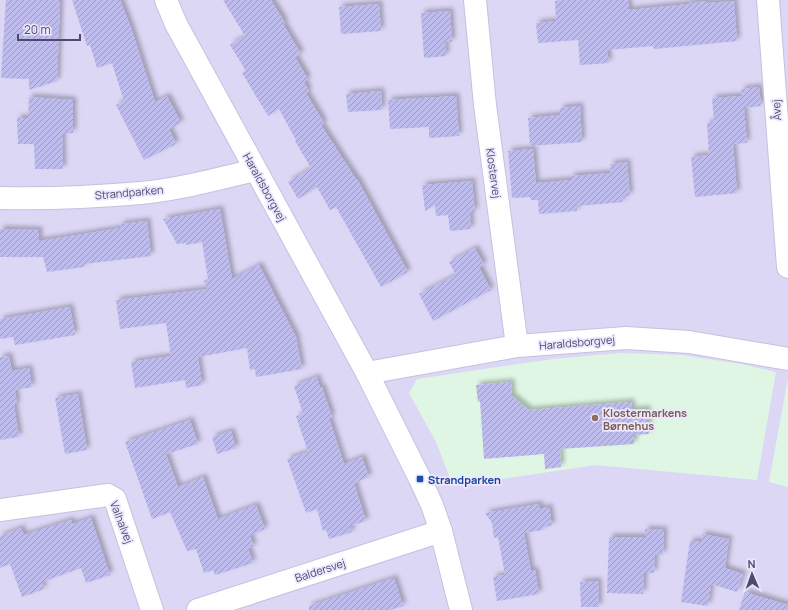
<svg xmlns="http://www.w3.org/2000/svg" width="788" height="610" font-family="Manrope,sans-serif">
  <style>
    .residential { fill: #ddd7f6 }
    .education { fill: #dff6e5 }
    .building { fill: url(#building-hatch); filter: url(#shadow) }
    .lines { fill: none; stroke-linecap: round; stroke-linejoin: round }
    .minor-casing { stroke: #c4c1df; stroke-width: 24 }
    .minor { stroke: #fff; stroke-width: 22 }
    .education-dot { fill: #8d6e63; stroke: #ede7fd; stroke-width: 1.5 }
    .transit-dot { fill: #1a4fb4; stroke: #ede7fd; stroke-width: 1.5 }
    .labels { text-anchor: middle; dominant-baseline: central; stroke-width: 3.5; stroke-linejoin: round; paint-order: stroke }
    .street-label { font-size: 11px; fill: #4b4a6f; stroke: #ede7fd }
    .education-label { font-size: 11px; font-weight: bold; fill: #785e54; stroke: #ede7fd; text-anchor: start }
    .transit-label { font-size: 11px; font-weight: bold; fill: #164399; stroke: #ede7fd; text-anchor: start }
  </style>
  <defs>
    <pattern id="building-hatch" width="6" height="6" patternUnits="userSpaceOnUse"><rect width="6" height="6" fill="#bebbed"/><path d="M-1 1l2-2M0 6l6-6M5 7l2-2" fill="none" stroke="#9c9ac4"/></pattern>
    <filter id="shadow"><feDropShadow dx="3.5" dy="-3.5" stdDeviation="2" flood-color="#0004"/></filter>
  </defs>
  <rect width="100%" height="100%" fill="#e8e2fa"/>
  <rect class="residential" x="0" y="0" width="788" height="610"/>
  <g class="education">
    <polygon points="621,353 681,355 741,364 776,372 757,480 596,465 453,486 436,442 409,393 417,379 553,359"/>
    <polygon points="788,378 788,487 769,482"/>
  </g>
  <g class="building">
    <polygon points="6,0 60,0 57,81 29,90 29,79 1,78"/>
    <polygon points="72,0 120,0 131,28 155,102 167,96 181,123 169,129 176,144 144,160 116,105 124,101 112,63 97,68 90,45 87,46"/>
    <polygon points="223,0 271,0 285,23 283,24 301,54 295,57 308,79 304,82 309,91 306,93 324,123 321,125 356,179 357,179 408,272 381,287 336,207 330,210 317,187 298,199 288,182 311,168 295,141 296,140 279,109 268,116 242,73 246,71 230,45 245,36"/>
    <polygon points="565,0 628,0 629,10 689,4 689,3 707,1 707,3 734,1 737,41 654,49 653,46 607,50 609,63 580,65 578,40 538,43 536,23 556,21 555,1"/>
    <polygon points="379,4 381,31 341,34 339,7"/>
    <polygon points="450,11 452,42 445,42 446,56 424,58 421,13"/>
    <polygon points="759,87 761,106 744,108 747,143 733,144 737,193 695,197 691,157 709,155 707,123 714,122 712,98 742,96 741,89"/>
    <polygon points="381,91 382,110 348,112 346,94"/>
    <polygon points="456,96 459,136 429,138 429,127 390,129 388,100"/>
    <polygon points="29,97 73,100 73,133 62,134 63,169 35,169 34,144 18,144 17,118 28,118"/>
    <polygon points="580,106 582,142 530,146 528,118 560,115 560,108"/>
    <polygon points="533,149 536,183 571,180 571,176 611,173 610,164 627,162 630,196 622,196 623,202 577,206 577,211 539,214 538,200 531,200 530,197 512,198 508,151"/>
    <polygon points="474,181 472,182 475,212 470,212 471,229 450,231 448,215 436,216 435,205 425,211 422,185"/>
    <polygon points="220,209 232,279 259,265 296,337 302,369 256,377 255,369 250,370 247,348 198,357 202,385 186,388 185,380 135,388 131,362 171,356 166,323 120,329 116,300 208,289 204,281 208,279 202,242 186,245 186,243 177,244 163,219"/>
    <polygon points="147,221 151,256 84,264 84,267 47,272 43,257 0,257 0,229 39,230 39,241 121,228 120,224"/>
    <polygon points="475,248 484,265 479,267 491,290 433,321 419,294 456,275 449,262"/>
    <polygon points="70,307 75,335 15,345 13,337 0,339 0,319"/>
    <polygon points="9,356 12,371 29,368 32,387 15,390 17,405 14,405 19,437 0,440 0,357"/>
    <polygon points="317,377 320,388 322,387 332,417 329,418 344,464 362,457 369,477 354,483 366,521 350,526 352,532 329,539 326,530 323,531 317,509 306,513 287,459 308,452 296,416 303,414 294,386"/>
    <polygon points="511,382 512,396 529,410 631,402 632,410 647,409 649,434 634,435 634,444 560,449 561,467 545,469 544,454 484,459 480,401 478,402 476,385"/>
    <polygon points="78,394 87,450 65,454 55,398"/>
    <polygon points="190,420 198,444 166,454 178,487 203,477 218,519 256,505 265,529 250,536 254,547 248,548 253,563 215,575 213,570 204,573 196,549 187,551 170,512 152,519 125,442"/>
    <polygon points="231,431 236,448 217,454 212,437"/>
    <polygon points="539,504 540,509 549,507 552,526 543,527 543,530 524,533 531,571 535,570 539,594 497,601 493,577 505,575 498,537 494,538 492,523 485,513"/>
    <polygon points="91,518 110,575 86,583 81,568 42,582 44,589 22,597 10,564 0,568 0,536 21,528 24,535 71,520 72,524"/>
    <polygon points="645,529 664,530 663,555 655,554 654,573 644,573 643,594 607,593 609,537 645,537"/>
    <polygon points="702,534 729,539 725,568 743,574 737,592 711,584 708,606 681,602 690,541 701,541"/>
    <polygon points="394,578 403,606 390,610 309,610 309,606"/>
    <polygon points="598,581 599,607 581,607 580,582"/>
    <polygon points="745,592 788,605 788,610 739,610"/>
  </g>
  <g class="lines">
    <defs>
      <g id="minor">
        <polyline points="166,0 176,24 367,373 420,479 432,505 441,531 461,610"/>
        <polyline points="475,0 485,105 517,346"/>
        <polyline points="768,0 788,267"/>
        <path d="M0 198C47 199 94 197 141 193 180 189 218 179 255 170"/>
        <polyline points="367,373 517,346 626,338 689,342 788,359"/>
        <polyline points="0,510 108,495 115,499 152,610"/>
        <polyline points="198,610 441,531"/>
      </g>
    </defs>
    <use href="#minor" class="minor-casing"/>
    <use href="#minor" class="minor"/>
  </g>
  <circle class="education-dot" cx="595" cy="418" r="4"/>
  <rect class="transit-dot" x="416" y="475" width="8" height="8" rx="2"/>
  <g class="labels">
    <g class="street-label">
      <text transform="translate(776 110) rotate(-94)">Åvej</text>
      <text transform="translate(494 173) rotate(82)">Klostervej</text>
      <text transform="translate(265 187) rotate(61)">Haraldsborgvej</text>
      <text transform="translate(129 192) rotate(-5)">Strandparken</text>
      <text transform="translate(577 342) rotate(-5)">Haraldsborgvej</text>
      <text transform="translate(122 522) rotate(69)">Valhalvej</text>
      <text transform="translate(320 570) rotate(-18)">Baldersvej</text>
    </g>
    <g class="education-label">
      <text x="603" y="412">Klostermarkens<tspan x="603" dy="13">Børnehus</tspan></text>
    </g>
    <g class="transit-label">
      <text x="428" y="479">Strandparken</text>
    </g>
  </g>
  <g transform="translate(752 574) rotate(358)" stroke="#ede7fd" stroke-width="3" paint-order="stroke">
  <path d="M0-3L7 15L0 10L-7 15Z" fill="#4b4a6f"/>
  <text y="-6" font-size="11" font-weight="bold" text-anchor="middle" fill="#4b4a6f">N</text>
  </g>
  <path d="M18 34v6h62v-6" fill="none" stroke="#4b4a6f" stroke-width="2"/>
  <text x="24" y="34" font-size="12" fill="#4b4a6f" stroke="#ede7fd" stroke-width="3" paint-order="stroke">20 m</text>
</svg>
